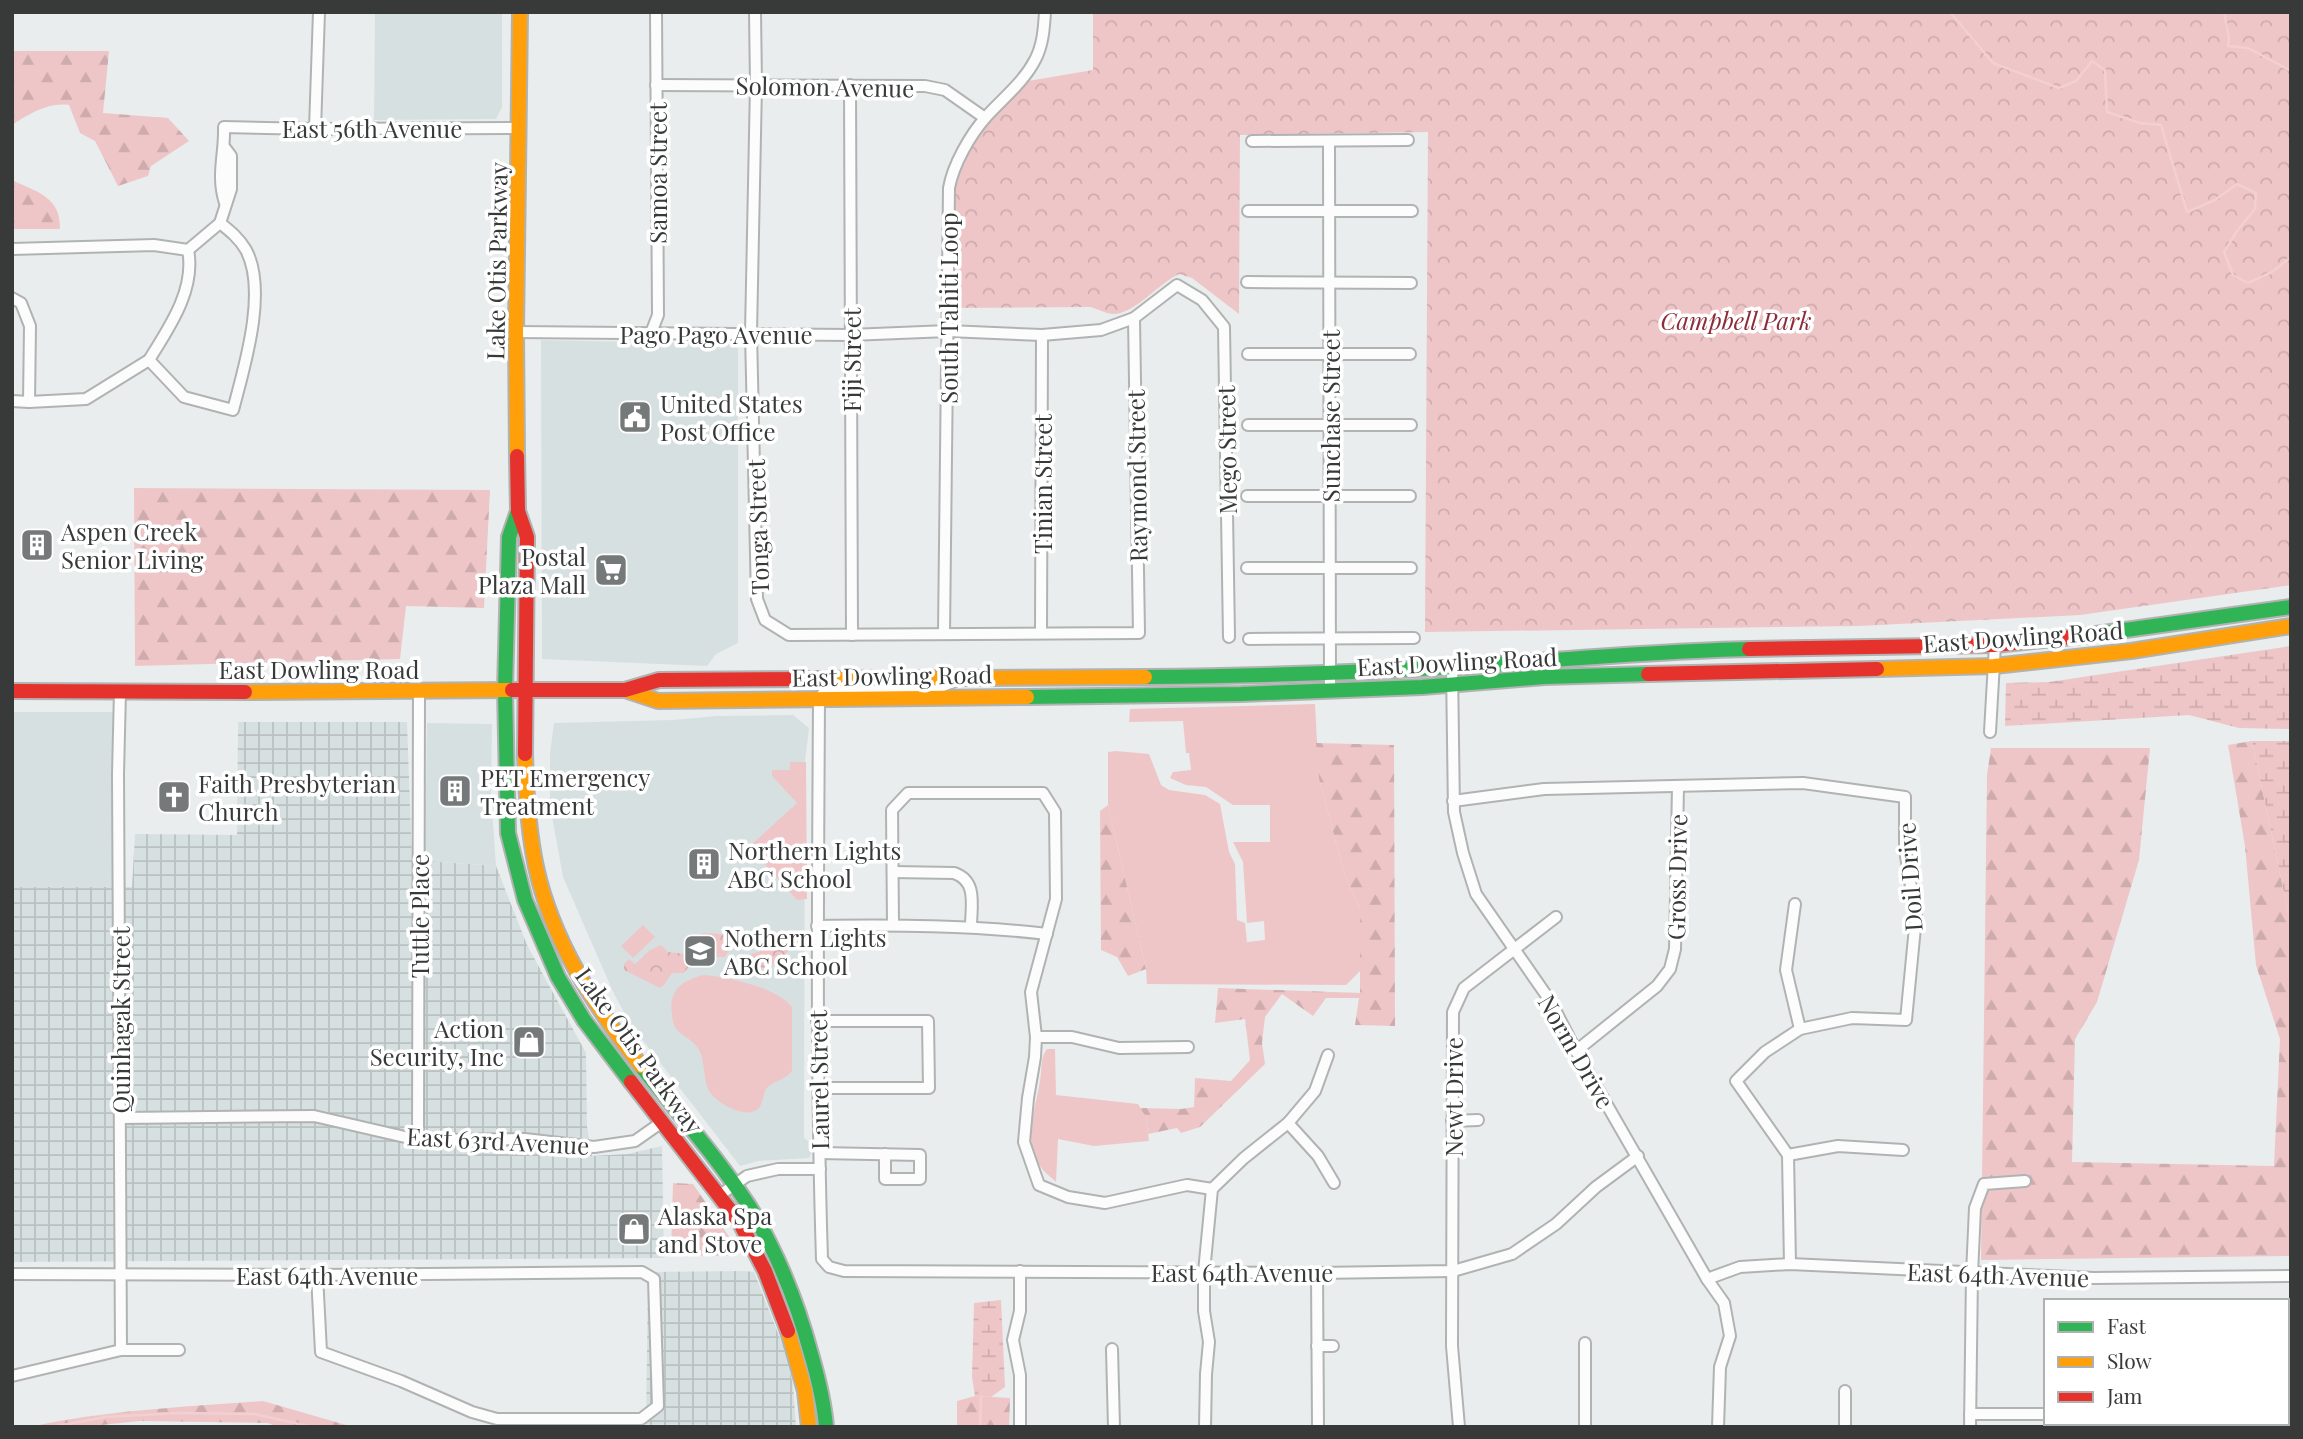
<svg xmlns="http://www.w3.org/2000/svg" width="2303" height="1439" font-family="'Playfair Display',serif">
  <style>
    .built { fill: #d7e0e0 }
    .industrial { fill: url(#industrial-grid) }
    .grass { fill: #efc6c8 }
    .forest { fill: url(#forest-firs) }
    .wetland { fill: url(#wetland-marsh) }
    .park { fill: url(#park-crowns) }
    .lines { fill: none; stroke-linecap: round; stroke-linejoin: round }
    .stream { stroke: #f2cfd0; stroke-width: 2.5 }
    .street-casing { stroke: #b1b3b3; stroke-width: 14 }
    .fast-casing { stroke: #b1b3b3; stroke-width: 18 }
    .slow-casing { stroke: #b1b3b3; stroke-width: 18 }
    .jam-casing { stroke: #b1b3b3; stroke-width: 18 }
    .street { stroke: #fcfcfc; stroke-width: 10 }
    .fast { stroke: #30b455; stroke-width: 14 }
    .slow { stroke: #ff9f0a; stroke-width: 14 }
    .jam { stroke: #e5322d; stroke-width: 14 }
    .labels { text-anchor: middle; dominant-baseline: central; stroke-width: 7; stroke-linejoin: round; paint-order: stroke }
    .street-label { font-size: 24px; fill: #383a3a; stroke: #fff }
    .park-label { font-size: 24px; font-style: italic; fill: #8d2c39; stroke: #fff }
    .poi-label { font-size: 24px; fill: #383a3a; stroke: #fff; text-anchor: start }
  </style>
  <defs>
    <pattern id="industrial-grid" width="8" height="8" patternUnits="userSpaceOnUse" patternTransform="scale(1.75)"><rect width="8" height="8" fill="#d7e0e0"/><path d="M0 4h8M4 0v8" fill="none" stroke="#b9c1c1"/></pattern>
    <pattern id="forest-firs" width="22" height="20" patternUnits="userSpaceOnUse" patternTransform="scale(1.75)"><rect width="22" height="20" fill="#efc6c8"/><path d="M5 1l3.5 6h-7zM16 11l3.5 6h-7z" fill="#ceabad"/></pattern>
    <pattern id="wetland-marsh" width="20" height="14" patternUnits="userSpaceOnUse" patternTransform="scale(1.75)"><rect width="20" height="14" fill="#efc6c8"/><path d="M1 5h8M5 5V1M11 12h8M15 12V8" fill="none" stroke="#ceabad"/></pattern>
    <pattern id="park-crowns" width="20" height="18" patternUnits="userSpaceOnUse" patternTransform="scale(1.75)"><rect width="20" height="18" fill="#efc6c8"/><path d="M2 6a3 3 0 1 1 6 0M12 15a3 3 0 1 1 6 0" fill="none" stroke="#ceabad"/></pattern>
  </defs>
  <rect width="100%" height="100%" fill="#e9eded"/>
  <g class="built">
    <polygon points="375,12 502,12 502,107 496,119 374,120"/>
    <polygon points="541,340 738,344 738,643 716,654 707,666 542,659"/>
    <rect x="12" y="712" width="101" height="175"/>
    <polygon points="793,715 809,728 805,761 804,1138 815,1146 809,1158 758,1161 740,1166 631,1025 614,994 563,877 550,805 550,753 554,723 673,720 716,716"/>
    <polygon points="427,723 492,724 491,796 496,866 425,861"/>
  </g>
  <g class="industrial">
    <polygon points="238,722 407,722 412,860 496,866 527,945 586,1053 587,1126 592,1156 627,1154 662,1146 664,1258 12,1262 12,887 132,887 135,834 237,835"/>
    <polygon points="744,1271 754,1272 783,1346 793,1384 796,1427 646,1427 648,1272"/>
  </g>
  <g class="grass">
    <polygon points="1315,704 1319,779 1345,876 1360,908 1360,971 1346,985 1147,984 1146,969 1108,805 1108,752 1116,751 1149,754 1161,785 1169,790 1205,795 1220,804 1229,852 1235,864 1237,920 1245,923 1247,942 1265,940 1264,921 1247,923 1243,862 1233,842 1270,842 1270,805 1233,805 1206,787 1186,785 1170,778 1173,772 1191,770 1189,753 1186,753 1183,721 1129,722 1130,709"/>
    <polygon points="790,762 806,762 807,899 797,900 749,847 797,803 772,776 772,770 790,770"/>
    <polygon points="643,925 655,937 633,958 621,946"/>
    <path d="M703 975C728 977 776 987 792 1007V1071C785 1081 773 1080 766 1089 763 1095 763 1104 758 1109 745 1120 714 1102 708 1089 703 1077 705 1063 700 1052 695 1041 685 1038 677 1030 674 1026 672 1021 672 1015 668 991 681 981 703 975Z"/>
    <path d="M1047 1049H1055L1056 1095 1138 1104 1146 1117 1149 1141 1094 1146 1058 1139 1056 1182C1051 1177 1044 1172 1040 1166 1022 1140 1036 1108 1040 1081 1042 1070 1040 1058 1047 1049Z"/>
  </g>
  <g class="forest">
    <path d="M12 51H109L103 113 168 118 189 141 151 166 148 176 118 186 95 141 80 133 69 105C48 102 29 114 12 125Z"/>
    <path d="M12 180C37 192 61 197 60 229H12Z"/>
    <polygon points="134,488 490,490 484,608 406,606 400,659 135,666"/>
    <polygon points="2252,741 2291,926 2291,1256 1981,1260 1987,775 1991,748 2150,748 2139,860 2097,1002 2075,1039 2072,1162 2274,1166 2280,1039 2256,965 2245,846 2228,745"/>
    <polygon points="1316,743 1394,745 1395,1026 1355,1025 1359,998 1326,998 1313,1016 1282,994 1265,1017 1262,1043 1265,1064 1200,1127 1181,1133 1177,1128 1148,1134 1146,1117 1140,1108 1181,1109 1194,1107 1195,1078 1231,1081 1250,1060 1245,1019 1215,1023 1218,988 1360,993 1360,908 1345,876 1319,779"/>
    <polygon points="1108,805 1146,969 1128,976 1117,957 1101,950 1100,811"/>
    <polygon points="673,1183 693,1184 732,1241 733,1256 671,1255"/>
    <polygon points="975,1396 1010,1398 1009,1427 957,1427 957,1401"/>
    <path d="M263 1401 353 1427H278L268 1423 140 1421 82 1427H30C106 1410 185 1407 263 1401Z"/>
  </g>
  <g class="wetland">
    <polygon points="2291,646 2291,729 2239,728 2189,715 2005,726 2006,683 2049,682"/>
    <polygon points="2252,741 2291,741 2291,926"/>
    <polygon points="1001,1300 1005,1387 991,1397 975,1396 972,1377 974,1303"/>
  </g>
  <g class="park">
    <path d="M1093 12H2291V585L2080 615 1859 626 1425 632 1428 132 1240 135 1239 314 1192 278 1179 274C1159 283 1135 314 1113 314 1107 314 1097 309 1091 307L954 308 955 178 984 121 1028 81 1093 70Z"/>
    <polygon points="703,933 722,934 735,941 725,957 699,957 691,940"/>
    <path d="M774 938 788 939 789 950C780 962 773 967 758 969L750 964 751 954C763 951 768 949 774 938Z"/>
    <polygon points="661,945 668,952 686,954 690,965 684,973 672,973 664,985 660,988 624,970 624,964 629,959 635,964 650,950"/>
  </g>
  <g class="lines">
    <g class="stream">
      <polyline points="1950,12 1993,63 2059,88 2076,81 2092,61 2105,70 2107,112 2140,123 2161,125 2187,212 2215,200 2237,184 2256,193 2255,209 2237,231 2224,252 2233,275 2248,283 2272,272 2291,257"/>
      <polyline points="2224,12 2229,38 2228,46 2248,48 2291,71"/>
      <polyline points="51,1427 106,1417 177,1413 255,1414 312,1427"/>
      <polyline points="980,1427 981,1397"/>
    </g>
    <defs>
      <g id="street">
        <polyline points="755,12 756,85 751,333 757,599 765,620 789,635 1139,633 1134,318"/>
        <polyline points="656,85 925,86 945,90 985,118"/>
        <polyline points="850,85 852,635"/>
        <polyline points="315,129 319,12"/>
        <polyline points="1252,141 1408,140"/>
        <polyline points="1329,141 1330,691"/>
        <path d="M225 203C216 174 225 155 224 127L315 129 520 128"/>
        <polyline points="1248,211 1412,211"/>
        <polyline points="12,249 154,245 188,250 220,223 231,189 231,156 225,148"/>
        <path d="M188 250C196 290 168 329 149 360L184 397 233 410C244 368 268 291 246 250 239 238 230 231 220 223"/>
        <polyline points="1247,282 1411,283"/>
        <polyline points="12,298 21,303 30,326 29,402 86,399 149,360"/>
        <polyline points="516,332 850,335 948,331 1042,335 1101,330 1134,318 1177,285 1202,300 1224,327 1229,637"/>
        <polyline points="651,333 658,315 656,12"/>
        <polyline points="1248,354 1410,354"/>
        <polyline points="12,401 29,402"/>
        <polyline points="1248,425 1411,425"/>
        <polyline points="1247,496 1410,496"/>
        <polyline points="1247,568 1411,568"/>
        <polyline points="1041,633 1042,335"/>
        <path d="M944 634 949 188C953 165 970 135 986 117 1003 98 1023 83 1035 60 1043 45 1044 28 1045 12"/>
        <polyline points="1249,639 1414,638"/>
        <polyline points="1452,667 1454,812 1463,853 1476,894 1551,1002 1576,1051 1707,1279 1724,1303 1730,1336 1720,1367 1718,1427"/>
        <path d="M958 680 940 687 928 688 836 687 824 692 819 699C818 886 816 1073 822 1259L829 1267 844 1271 1317 1273 1453 1271 1512 1254 1556 1224 1596 1187 1638 1156"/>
        <polyline points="120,691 118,774 121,1350"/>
        <polyline points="1990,732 1995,645"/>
        <polyline points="1453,801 1544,789 1803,783 1905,797 1905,850 1916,917 1906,1020 1852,1018 1800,1029 1765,1052 1736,1081 1788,1155 1790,1264"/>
        <path d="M893 872 954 873C978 881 971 906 971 927"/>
        <polyline points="1795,904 1786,970 1800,1029"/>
        <polyline points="893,925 892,810 908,793 1043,793 1055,812 1056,899 1031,992 1036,1037 1035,1057 1028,1098 1024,1142 1039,1185 1068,1197 1105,1203 1187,1185 1212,1189"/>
        <path d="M817 926C894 925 970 925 1047 934"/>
        <polyline points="817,1021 928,1021 929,1088 819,1088"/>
        <polyline points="1036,1037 1072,1037 1119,1048 1188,1047"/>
        <polyline points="1576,1051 1657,986 1670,969 1675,949 1678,786"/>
        <polyline points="121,1118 314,1116 418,1140 525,1139 594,1147 635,1141 662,1122"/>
        <polyline points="1452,1121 1478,1120"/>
        <polyline points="1288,1123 1318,1156 1334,1183"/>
        <polyline points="418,1140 419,692"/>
        <polyline points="820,1153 920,1155 920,1179 885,1179 885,1154"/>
        <polyline points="1788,1155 1838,1146 1903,1150"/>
        <polyline points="720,1195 747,1176 778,1169 820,1169"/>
        <polyline points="1020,1271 1020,1311 1013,1340 1020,1375 1020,1427"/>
        <polyline points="1317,1273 1318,1427"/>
        <polyline points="12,1274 317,1275 642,1272 654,1279 658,1406 641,1419 497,1419 472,1412 401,1381 321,1352 317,1275"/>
        <polyline points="1707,1279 1740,1267 1790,1264 2094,1278 2291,1276"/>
        <polyline points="1317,1346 1333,1346"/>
        <polyline points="1112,1349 1114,1427"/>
        <polyline points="12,1376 121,1350 179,1350"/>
        <polyline points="1970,1414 2046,1414"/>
        <polyline points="2287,1415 2291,1415"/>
        <polyline points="1205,1427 1206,1374 1209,1342 1204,1311 1204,1272 1212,1189 1244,1158 1288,1123 1315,1091 1328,1055"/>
        <polyline points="1459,1427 1452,1346 1453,1012 1464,988 1556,917"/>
        <polyline points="1585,1427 1585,1343"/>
        <polyline points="1845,1427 1845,1391"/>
        <polyline points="1970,1427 1972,1274 1975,1208 1984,1184 2025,1181"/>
      </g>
      <g id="fast">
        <polyline points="518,511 509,537 505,690 508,833 525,900 558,977 584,1020 631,1082"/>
        <polyline points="2082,636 2291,607"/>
        <path d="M1145 677C1248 676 1351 673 1453 667 1552 661 1650 651 1749 649"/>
        <polyline points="1027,697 1241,694 1422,687 1544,677 1648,674"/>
        <path d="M641 1066C677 1112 717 1157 749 1206 777 1252 797 1302 811 1354 818 1378 824 1402 826 1427"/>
      </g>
      <g id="slow">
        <polyline points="517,456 516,332 520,12"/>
        <polyline points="1877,669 1994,666 2131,651 2291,626"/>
        <polyline points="815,679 1145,677"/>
        <polyline points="625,690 658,701 1027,697"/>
        <polyline points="245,692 512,690"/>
        <path d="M525 754C526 792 528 830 536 867 552 941 595 1007 641 1066"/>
        <polyline points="788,1331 805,1391 809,1427"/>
      </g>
      <g id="jam">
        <polyline points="517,456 518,511 527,537 525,754"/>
        <polyline points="1749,649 1995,645 2082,636"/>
        <polyline points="1648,674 1877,669"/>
        <polyline points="512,690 625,690 659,680 815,679"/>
        <polyline points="12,691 245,692"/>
        <polyline points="631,1082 740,1223 765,1271 788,1331"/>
      </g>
    </defs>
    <use href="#street" class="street-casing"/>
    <use href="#fast" class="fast-casing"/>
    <use href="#slow" class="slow-casing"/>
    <use href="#jam" class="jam-casing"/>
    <use href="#street" class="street"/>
    <use href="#fast" class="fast"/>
    <use href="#slow" class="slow"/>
    <use href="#jam" class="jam"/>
  </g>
  <defs>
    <symbol id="civic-square" viewBox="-11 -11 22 22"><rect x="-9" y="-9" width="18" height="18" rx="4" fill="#767979" stroke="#fff"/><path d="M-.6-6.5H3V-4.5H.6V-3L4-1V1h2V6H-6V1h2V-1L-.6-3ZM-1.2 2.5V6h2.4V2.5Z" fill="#fff"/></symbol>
    <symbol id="building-square" viewBox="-11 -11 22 22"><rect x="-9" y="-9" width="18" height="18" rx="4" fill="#767979" stroke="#fff"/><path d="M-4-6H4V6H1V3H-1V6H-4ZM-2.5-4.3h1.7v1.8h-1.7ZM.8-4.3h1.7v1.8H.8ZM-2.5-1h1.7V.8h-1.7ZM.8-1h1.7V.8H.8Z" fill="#fff"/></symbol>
    <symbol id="supermarket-square" viewBox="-11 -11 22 22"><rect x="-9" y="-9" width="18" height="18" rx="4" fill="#767979" stroke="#fff"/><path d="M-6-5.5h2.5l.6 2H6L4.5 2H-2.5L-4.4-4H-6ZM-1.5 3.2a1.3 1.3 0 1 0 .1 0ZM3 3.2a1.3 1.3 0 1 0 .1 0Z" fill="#fff"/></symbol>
    <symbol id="church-square" viewBox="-11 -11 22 22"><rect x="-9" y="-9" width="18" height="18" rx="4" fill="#767979" stroke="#fff"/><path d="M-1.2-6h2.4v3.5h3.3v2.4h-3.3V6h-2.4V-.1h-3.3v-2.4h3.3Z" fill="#fff"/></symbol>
    <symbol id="school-square" viewBox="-11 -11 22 22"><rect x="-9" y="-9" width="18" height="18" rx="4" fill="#767979" stroke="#fff"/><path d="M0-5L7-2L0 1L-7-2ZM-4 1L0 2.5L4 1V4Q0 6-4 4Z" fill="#fff"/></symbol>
    <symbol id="shop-square" viewBox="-11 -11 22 22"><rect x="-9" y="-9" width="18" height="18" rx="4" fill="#767979" stroke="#fff"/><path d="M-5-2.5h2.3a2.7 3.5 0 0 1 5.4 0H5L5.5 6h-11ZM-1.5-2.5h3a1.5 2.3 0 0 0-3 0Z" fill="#fff"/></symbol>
  </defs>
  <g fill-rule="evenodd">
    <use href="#civic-square" x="616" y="398" width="38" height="38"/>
    <use href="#building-square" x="18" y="526" width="38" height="38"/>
    <use href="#supermarket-square" x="592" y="551" width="38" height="38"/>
    <use href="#building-square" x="436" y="772" width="38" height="38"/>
    <use href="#church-square" x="155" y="778" width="38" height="38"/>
    <use href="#building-square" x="685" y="845" width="38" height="38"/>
    <use href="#school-square" x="681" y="932" width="38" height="38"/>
    <use href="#shop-square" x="510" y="1023" width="38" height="38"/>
    <use href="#shop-square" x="615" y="1210" width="38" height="38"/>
  </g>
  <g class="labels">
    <g class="street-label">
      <text transform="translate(825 86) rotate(1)">Solomon Avenue</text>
      <text x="372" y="128">East 56th Avenue</text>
      <text transform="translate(657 173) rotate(-90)">Samoa Street</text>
      <text transform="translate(496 261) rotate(-89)">Lake Otis Parkway</text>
      <text transform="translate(948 308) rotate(-90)">South Tahiti Loop</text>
      <text x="716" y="334">Pago Pago Avenue</text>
      <text transform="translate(851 360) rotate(-90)">Fiji Street</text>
      <text transform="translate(1330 416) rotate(-90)">Sunchase Street</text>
      <text transform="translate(1226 450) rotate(-91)">Mego Street</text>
      <text transform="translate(1136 476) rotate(-91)">Raymond Street</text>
      <text transform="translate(1042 484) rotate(-90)">Tinian Street</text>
      <text transform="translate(757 527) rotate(-92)">Tonga Street</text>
      <text transform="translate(2023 636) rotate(-4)">East Dowling Road</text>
      <text transform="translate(1457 661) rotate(-3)">East Dowling Road</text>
      <text x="319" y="669">East Dowling Road</text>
      <text transform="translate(892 675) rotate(-1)">East Dowling Road</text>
      <text transform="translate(1676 877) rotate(-89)">Gross Drive</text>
      <text transform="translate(1909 877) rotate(-94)">Doil Drive</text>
      <text transform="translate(419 916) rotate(-90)">Tuttle Place</text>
      <text transform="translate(120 1020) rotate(-90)">Quinhagak Street</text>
      <text transform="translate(640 1050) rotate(54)">Lake Otis Parkway</text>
      <text transform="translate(1577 1051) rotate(60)">Norm Drive</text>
      <text transform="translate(818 1080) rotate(-91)">Laurel Street</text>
      <text transform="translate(1453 1097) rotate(-90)">Newt Drive</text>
      <text transform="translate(498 1140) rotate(3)">East 63rd Avenue</text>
      <text x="1242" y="1272">East 64th Avenue</text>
      <text transform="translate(1998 1274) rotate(2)">East 64th Avenue</text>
      <text x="327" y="1275">East 64th Avenue</text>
    </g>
    <g class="park-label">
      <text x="1736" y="320">Campbell Park</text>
    </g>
    <g class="poi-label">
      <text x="660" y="403">United States<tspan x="660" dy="28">Post Office</tspan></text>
      <text x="61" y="531">Aspen Creek<tspan x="61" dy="28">Senior Living</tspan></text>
      <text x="586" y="556" text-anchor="end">Postal<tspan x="586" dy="28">Plaza Mall</tspan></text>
      <text x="480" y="777">PET Emergency<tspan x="480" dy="28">Treatment</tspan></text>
      <text x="198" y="783">Faith Presbyterian<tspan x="198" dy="28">Church</tspan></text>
      <text x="728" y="850">Northern Lights<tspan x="728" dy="28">ABC School</tspan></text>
      <text x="724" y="937">Nothern Lights<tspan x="724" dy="28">ABC School</tspan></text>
      <text x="504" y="1028" text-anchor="end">Action<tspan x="504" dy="28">Security, Inc</tspan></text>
      <text x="658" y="1215">Alaska Spa<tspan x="658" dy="28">and Stove</tspan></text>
    </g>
  </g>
  <rect width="2303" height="1439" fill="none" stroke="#383a3a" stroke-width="28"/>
  <rect x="2044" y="1299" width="245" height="126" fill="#ffffff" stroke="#afb0b0" stroke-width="2"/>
  <rect x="2058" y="1322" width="35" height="10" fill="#30b455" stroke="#afb0b0" stroke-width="2"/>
  <text x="2107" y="1334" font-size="21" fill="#383a3a">Fast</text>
  <rect x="2058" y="1357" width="35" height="10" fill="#ff9f0a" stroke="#afb0b0" stroke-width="2"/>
  <text x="2107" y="1369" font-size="21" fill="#383a3a">Slow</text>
  <rect x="2058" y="1392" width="35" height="10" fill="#e5322d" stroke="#afb0b0" stroke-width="2"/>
  <text x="2107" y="1404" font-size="21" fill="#383a3a">Jam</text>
</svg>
